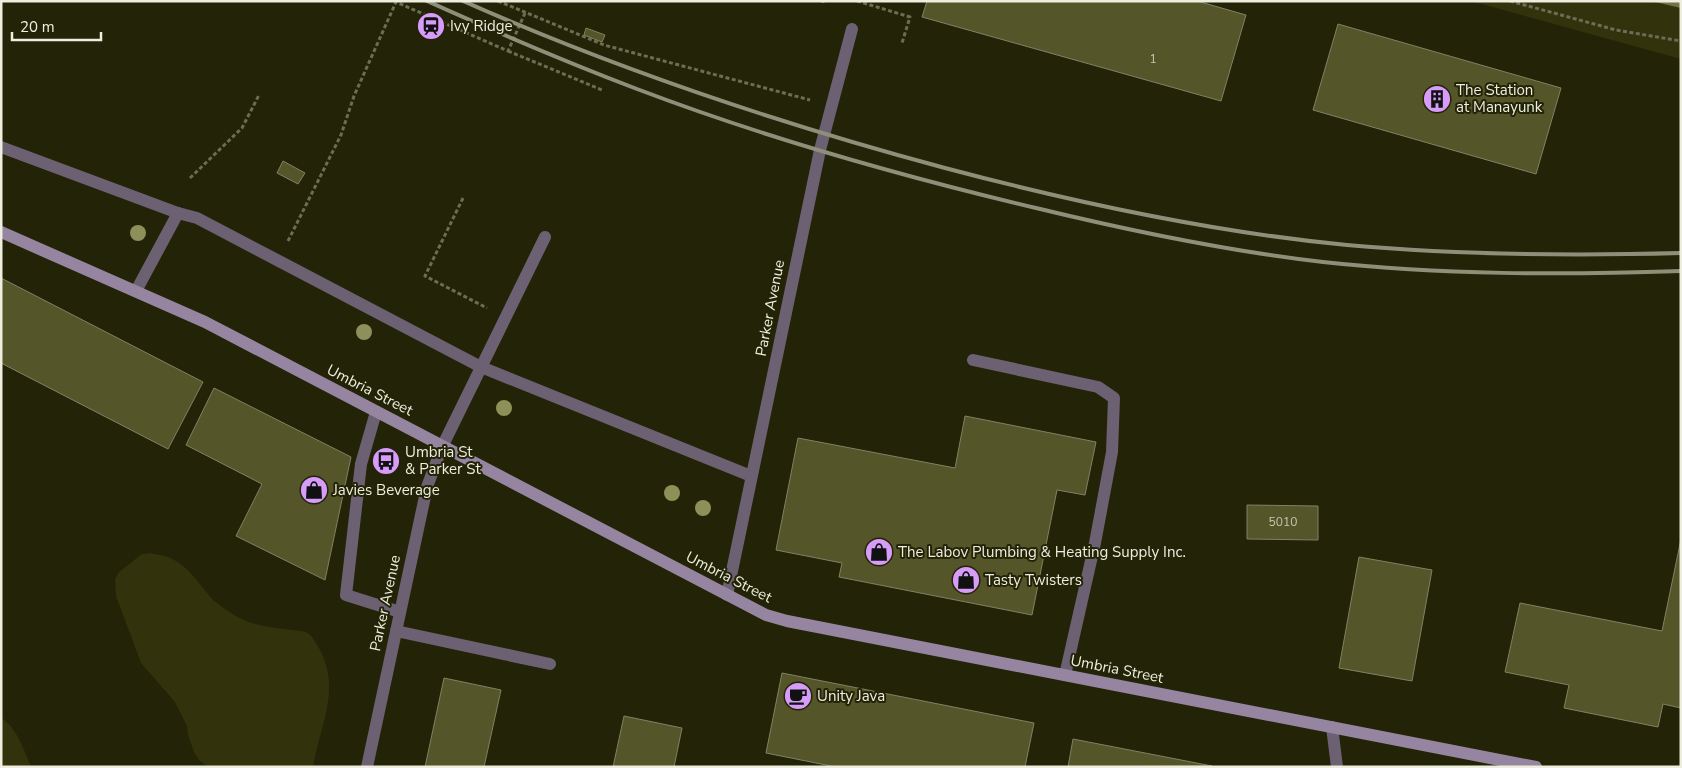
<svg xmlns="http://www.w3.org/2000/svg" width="1682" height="768" font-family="'Nunito Sans',sans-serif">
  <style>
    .green { fill: #32330c }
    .water { fill: #727446 }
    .building { fill: #545528; stroke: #818264 }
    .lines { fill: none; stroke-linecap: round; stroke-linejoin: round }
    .path { stroke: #6c6d55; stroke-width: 3; stroke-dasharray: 4 2.5; stroke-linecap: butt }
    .lane { stroke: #6b6172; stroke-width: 12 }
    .street { stroke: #6b6172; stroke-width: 12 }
    .secondary { stroke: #9685a0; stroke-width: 12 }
    .rail { stroke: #8e8f78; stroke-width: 4 }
    .tree { fill: #8e905a }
    .labels { text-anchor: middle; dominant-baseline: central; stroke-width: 4; stroke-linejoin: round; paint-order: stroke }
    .number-label { font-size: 12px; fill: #c7c8b0 }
    .poi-label { font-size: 15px; fill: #edeedd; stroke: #232307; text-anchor: start }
    .street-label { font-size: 15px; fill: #edeedd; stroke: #232307 }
  </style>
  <rect width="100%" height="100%" fill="#232307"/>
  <g class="green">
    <polygon points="1471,1 1681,1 1681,59"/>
    <path d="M151 553C157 555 164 555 170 558 187 565 197 581 208 594 213 601 221 606 228 611 250 627 275 628 301 631 310 632 313 638 317 645 343 686 320 725 313 767H208L199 760 194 752 188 735 187 726 175 702 141 663 116 596 115 579 119 572 142 554Z"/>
    <path d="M1 718C16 726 25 752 31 767H1Z"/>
  </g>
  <polygon class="water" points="1651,1 1681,1 1681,8"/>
  <g class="building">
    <polygon points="927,1 1197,1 1246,15 1221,101 922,17"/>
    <polygon points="422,17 441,25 438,32 420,24"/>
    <polygon points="1338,24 1561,88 1536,174 1313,110"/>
    <polygon points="586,28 605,35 602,42 584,35"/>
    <polygon points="283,161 305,173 298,184 277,173"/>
    <polygon points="1,278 203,382 168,449 1,363"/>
    <polygon points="214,388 351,457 325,580 236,536 262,484 186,445"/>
    <polygon points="965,416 1096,442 1085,495 1057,490 1032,615 839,577 842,563 776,550 798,438 955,468"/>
    <polygon points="1247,505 1318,506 1318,540 1247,539"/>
    <polygon points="1681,539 1681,708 1663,704 1658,727 1564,708 1569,685 1505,672 1520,603 1662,631"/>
    <polygon points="1359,557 1432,570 1412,681 1339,668"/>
    <polygon points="782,673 1034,723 1025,767 836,767 766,753"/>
    <polygon points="444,678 501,690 484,767 425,767"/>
    <polygon points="624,716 682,728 674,767 613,767"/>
    <polygon points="1073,739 1212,766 1068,767"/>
  </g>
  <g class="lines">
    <g class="path">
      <polyline points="498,1 604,45 810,100"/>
      <polyline points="857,1 910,17 902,43"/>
      <polyline points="1510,1 1616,30 1681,41"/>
      <polyline points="823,3 823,1"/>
      <polyline points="508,51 602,90"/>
      <polyline points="190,178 242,128 259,95"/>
      <polyline points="463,198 425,276 487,308"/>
      <polyline points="288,241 341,135 354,96 396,2 508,51 525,13"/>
    </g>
    <g class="lane">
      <polyline points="1,147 178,213 197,218 481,367 751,476"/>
      <polyline points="136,291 178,213"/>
      <polyline points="973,360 1098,387 1114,398 1112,452 1095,543 1065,675"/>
      <polyline points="376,412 361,464 346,595 400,612"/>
      <polyline points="442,447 545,237"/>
      <polyline points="396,631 550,664"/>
    </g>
    <g class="street">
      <polyline points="727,595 820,150 852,29"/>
      <polyline points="1332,727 1337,767"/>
      <polyline points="367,767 427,487 442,447"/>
    </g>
    <polyline class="secondary" points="1,232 205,322 766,615 787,621 1536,767"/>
    <g class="rail">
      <path d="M427 1C496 32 566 62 637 89 766 138 901 176 1036 208 1131 231 1226 251 1323 262 1442 275 1562 275 1681 271"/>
      <path d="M463 1C619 70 781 124 945 168 1077 203 1211 232 1347 245 1458 255 1570 256 1681 253"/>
    </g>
  </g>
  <g class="tree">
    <circle cx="138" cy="233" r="8"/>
    <circle cx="364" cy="332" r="8"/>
    <circle cx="504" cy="408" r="8"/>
    <circle cx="672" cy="493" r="8"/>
    <circle cx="703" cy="508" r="8"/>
  </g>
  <defs>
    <symbol id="station-disc" viewBox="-11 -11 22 22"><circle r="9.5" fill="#d79bf9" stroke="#232307"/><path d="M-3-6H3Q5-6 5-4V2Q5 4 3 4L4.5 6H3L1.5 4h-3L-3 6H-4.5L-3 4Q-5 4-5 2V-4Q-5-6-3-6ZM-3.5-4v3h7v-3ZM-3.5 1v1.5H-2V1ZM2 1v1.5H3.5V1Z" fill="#111"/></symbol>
    <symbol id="building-disc" viewBox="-11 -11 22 22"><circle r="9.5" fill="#d79bf9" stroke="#232307"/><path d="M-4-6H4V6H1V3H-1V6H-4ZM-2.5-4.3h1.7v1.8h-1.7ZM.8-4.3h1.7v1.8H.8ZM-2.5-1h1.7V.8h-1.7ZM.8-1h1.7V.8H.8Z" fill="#111"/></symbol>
    <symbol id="bus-disc" viewBox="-11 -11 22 22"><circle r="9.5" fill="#d79bf9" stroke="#232307"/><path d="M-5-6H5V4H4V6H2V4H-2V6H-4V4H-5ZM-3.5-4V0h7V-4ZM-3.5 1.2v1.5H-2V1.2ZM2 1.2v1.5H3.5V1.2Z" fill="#111"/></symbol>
    <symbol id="shop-disc" viewBox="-11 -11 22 22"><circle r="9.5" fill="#d79bf9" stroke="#232307"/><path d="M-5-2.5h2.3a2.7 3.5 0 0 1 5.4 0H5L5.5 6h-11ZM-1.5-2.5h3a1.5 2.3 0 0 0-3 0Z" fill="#111"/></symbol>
    <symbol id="cafe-disc" viewBox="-11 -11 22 22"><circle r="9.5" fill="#d79bf9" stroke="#232307"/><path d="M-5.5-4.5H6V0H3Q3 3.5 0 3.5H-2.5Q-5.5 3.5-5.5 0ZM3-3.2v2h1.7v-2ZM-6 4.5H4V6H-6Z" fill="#111"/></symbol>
  </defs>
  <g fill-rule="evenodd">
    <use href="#station-disc" x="415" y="10" width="32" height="32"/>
    <use href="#building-disc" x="1421" y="83" width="32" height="32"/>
    <use href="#bus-disc" x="370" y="445" width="32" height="32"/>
    <use href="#shop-disc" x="298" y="474" width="32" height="32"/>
    <use href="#shop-disc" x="863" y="536" width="32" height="32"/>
    <use href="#shop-disc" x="950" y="564" width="32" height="32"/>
    <use href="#cafe-disc" x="782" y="680" width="32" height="32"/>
  </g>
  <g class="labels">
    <g class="number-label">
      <text x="1153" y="59">1</text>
      <text x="1283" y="522">5010</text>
    </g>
    <g class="poi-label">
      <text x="450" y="26">Ivy Ridge</text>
      <text x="1456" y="90">The Station<tspan x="1456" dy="17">at Manayunk</tspan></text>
      <text x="405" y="452">Umbria St<tspan x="405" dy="17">&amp; Parker St</tspan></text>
      <text x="333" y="490">Javies Beverage</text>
      <text x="898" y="552">The Labov Plumbing &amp; Heating Supply Inc.</text>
      <text x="985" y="580">Tasty Twisters</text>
      <text x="817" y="696">Unity Java</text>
    </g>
    <g class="street-label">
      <text transform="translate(770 308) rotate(-79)">Parker Avenue</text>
      <text transform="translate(370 390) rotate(27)">Umbria Street</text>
      <text transform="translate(729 577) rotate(27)">Umbria Street</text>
      <text transform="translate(385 603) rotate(-78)">Parker Avenue</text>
      <text transform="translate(1117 669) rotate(11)">Umbria Street</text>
    </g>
  </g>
  <rect width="1682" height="768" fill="none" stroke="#edeedd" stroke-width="5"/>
  <path d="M12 32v8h89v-8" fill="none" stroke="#edeedd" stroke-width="2.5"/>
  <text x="20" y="32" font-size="15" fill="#edeedd" stroke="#232307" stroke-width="4" paint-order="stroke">20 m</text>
</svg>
